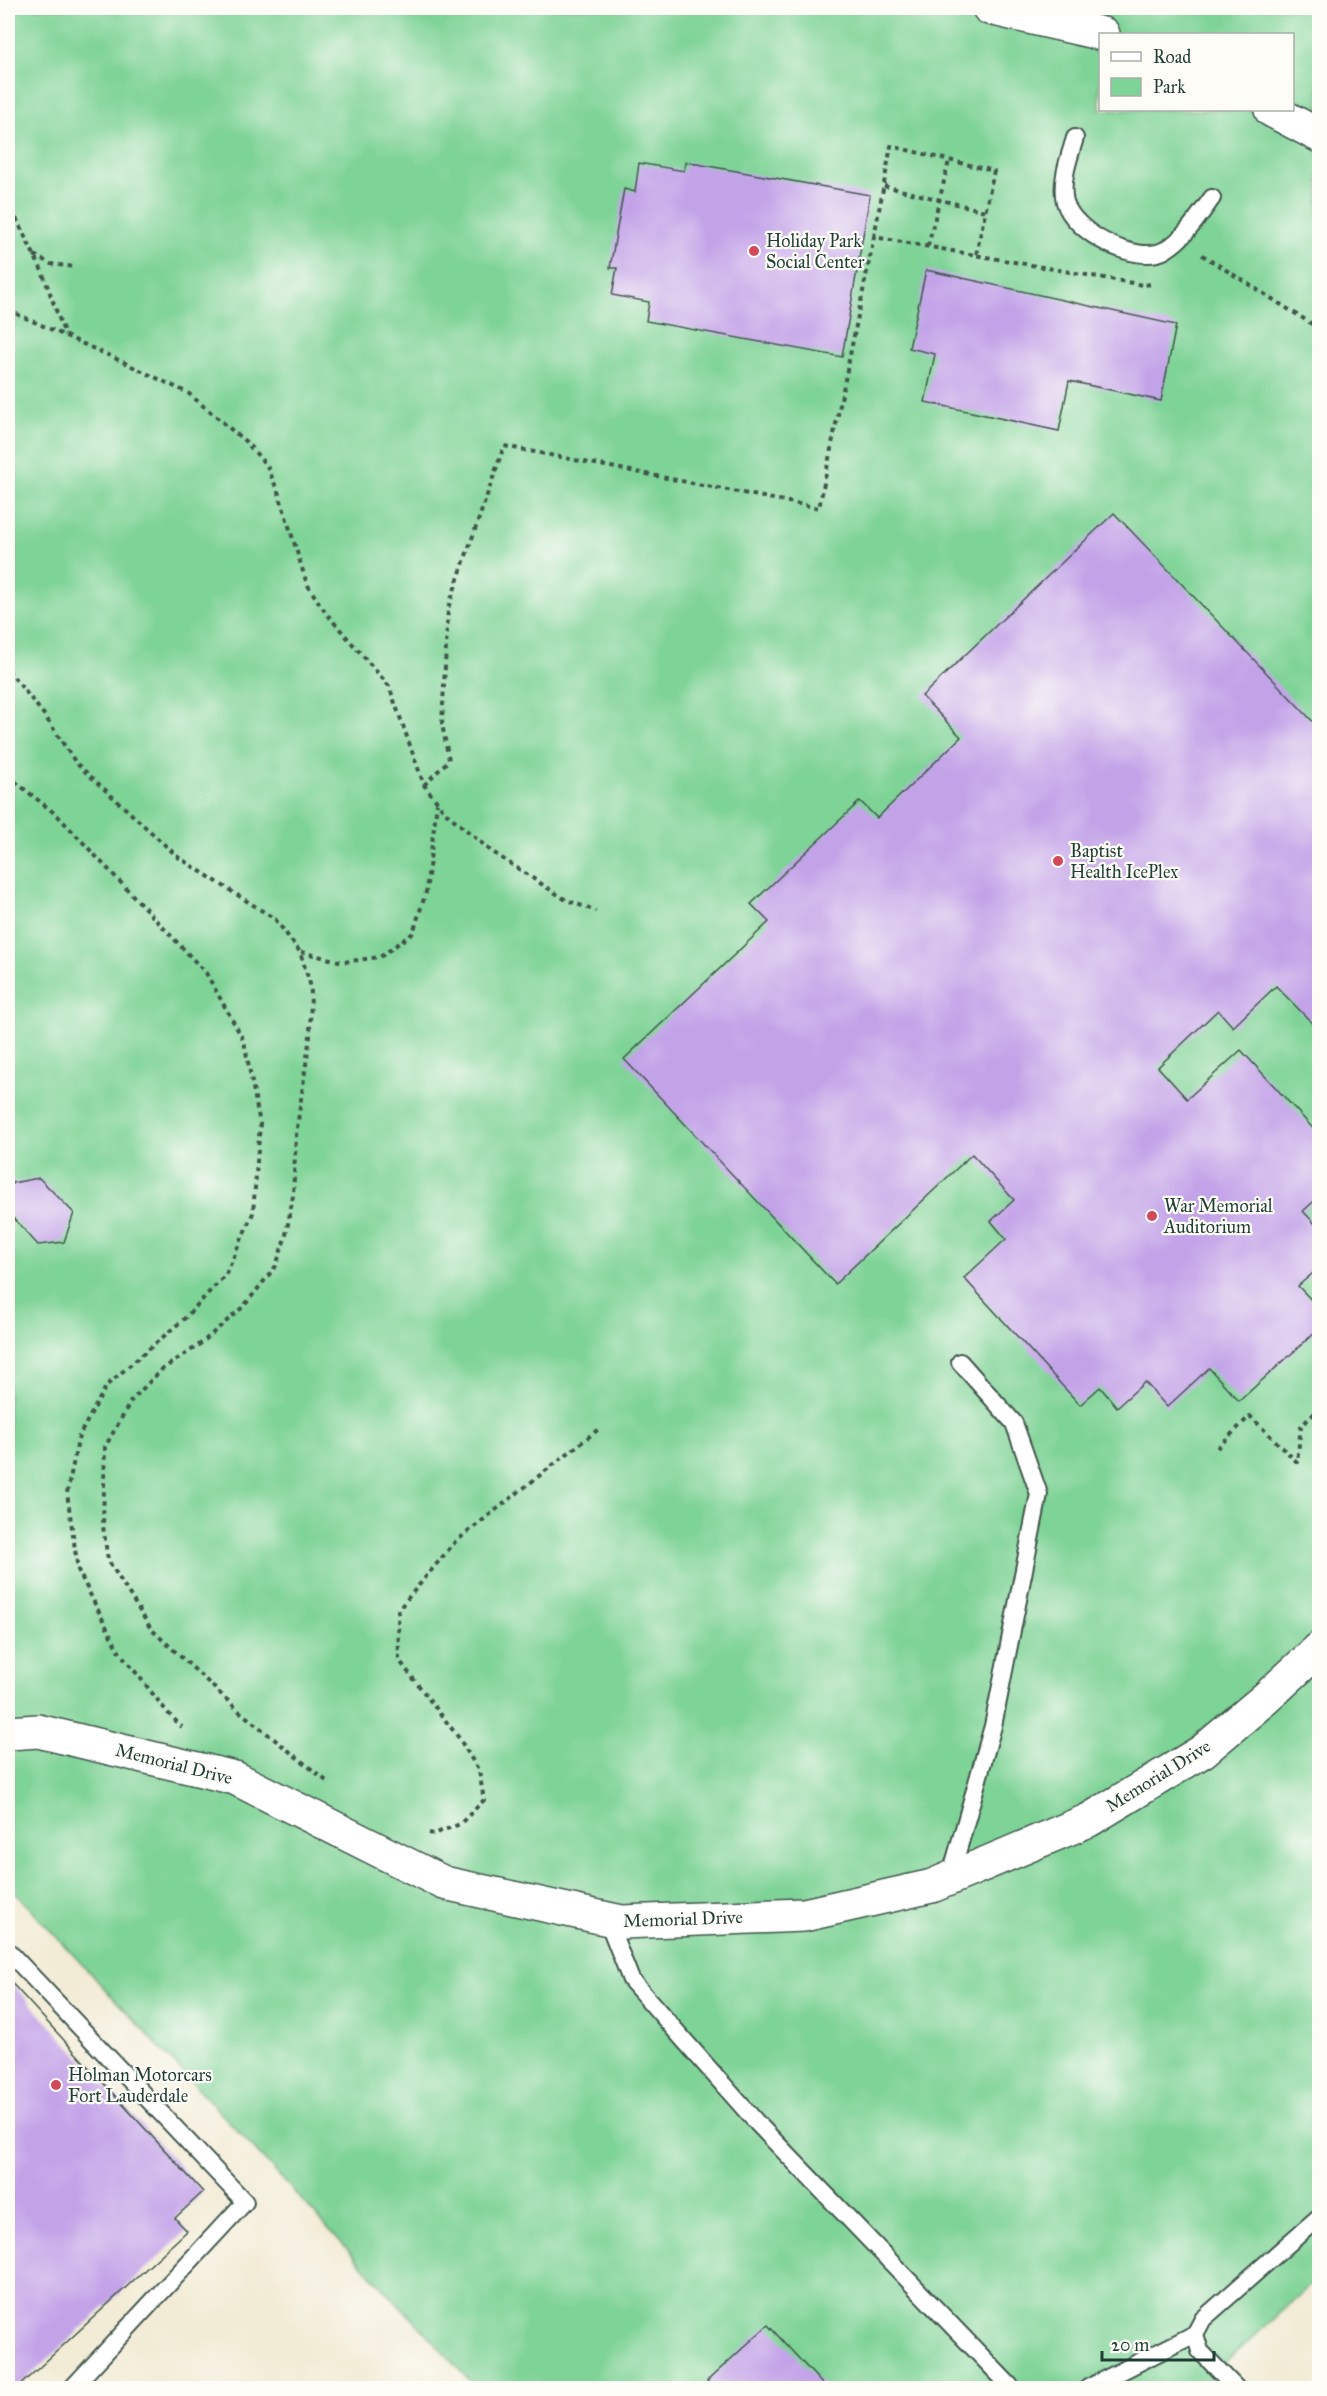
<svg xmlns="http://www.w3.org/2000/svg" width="1327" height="2396" font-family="'IM FELL Great Primer',serif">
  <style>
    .green { fill: #7ed396; stroke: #4e8865; stroke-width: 1.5; fill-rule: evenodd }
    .building { fill: #c3a3e8 }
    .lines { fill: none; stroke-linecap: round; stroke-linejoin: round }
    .service-casing { stroke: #3f574c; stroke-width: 20 }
    .minor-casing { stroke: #3f574c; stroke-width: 36 }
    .path { stroke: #3f574c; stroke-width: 4; stroke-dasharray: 4.5 4.5; stroke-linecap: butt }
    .service { stroke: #fff; stroke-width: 16 }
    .minor { stroke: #fff; stroke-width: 33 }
    .poi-dot { fill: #d1495b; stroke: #fdfcf7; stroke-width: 2 }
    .labels { text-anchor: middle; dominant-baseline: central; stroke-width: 4.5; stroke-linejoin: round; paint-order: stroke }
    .poi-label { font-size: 18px; fill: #1f3d34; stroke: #fdfcf7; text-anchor: start }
    .street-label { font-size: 18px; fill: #1f3d34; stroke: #fdfcf7 }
  </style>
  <rect width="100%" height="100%" fill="#fdfcf7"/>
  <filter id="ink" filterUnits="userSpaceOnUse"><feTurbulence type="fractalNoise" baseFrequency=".0167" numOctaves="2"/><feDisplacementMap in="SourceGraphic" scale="12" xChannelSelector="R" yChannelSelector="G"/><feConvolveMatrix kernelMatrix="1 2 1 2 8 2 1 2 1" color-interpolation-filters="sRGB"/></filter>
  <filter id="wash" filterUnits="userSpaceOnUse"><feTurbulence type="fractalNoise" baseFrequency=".008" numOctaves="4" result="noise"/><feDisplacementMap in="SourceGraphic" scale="24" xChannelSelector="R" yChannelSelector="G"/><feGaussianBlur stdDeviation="1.35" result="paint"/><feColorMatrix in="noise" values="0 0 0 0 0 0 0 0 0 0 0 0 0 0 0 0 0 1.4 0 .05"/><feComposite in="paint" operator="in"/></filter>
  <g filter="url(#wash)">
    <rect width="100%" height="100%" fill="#f2ebd5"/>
    <path class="green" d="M8 8H1319V2277L1198 2388H477L8 1885ZM1100 34H1292V110H1100Z"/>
    <g id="blocks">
      <g class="building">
        <polygon points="686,162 870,195 842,357 646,321 649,302 612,295 617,268 610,268 624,189 635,192 639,163 684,171"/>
        <polygon points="926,270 1176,325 1161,401 1069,381 1059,431 925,402 935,354 909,348"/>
        <polygon points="1114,513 1320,729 1320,1031 1276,986 1233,1027 1218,1010 1158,1067 1187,1099 1241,1050 1320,1136 1320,1196 1303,1211 1320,1229 1320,1267 1298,1286 1320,1309 1320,1328 1239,1401 1209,1368 1167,1407 1145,1382 1117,1407 1100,1387 1080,1405 964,1278 1006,1239 991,1221 1014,1200 972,1154 835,1284 624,1059 769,922 751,904 860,801 877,818 961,737 922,696"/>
        <polygon points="39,1178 74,1213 64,1242 38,1245 8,1212 8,1199 12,1183"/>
        <polygon points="8,1979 203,2192 175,2218 187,2231 17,2388 8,2388"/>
        <polygon points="768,2325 826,2388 714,2388 707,2381"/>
      </g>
    </g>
  </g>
  <g filter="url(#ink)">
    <use href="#blocks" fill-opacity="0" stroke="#3f574c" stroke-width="1.5"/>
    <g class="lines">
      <defs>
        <g id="service">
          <path d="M1075 138C1069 158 1060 182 1065 202 1073 232 1137 266 1165 250 1185 238 1198 217 1212 198"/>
          <polyline points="950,1878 993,1726 1039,1494 1014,1423 960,1362"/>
          <polyline points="607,1919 631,1980 757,2123 1012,2388"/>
          <polyline points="8,1951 245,2202 72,2388"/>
          <polyline points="1088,2388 1195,2334"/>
          <polyline points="1236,2388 1200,2351 1195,2334 1203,2319 1320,2216"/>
        </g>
        <g id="minor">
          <polyline points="989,8 1103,34"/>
          <polyline points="1271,110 1320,136"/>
          <polyline points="8,1733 38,1731 235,1778 444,1883 622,1922 804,1915 932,1886 1089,1820 1203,1751 1267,1697 1320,1648"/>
        </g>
      </defs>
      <use href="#service" class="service-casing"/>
      <use href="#minor" class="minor-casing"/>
      <g class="path">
        <polyline points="884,186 985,211"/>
        <polyline points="8,202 42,271 65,335"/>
        <polyline points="874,237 891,146 994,171 976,255"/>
        <polyline points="928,246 949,161"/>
        <polyline points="34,255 51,264 75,267"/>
        <polyline points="1202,255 1320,329"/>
        <polyline points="8,310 121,361 188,393 246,442 267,466 279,494 307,584 325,612 389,686 424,785 445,812 491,851 566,900 596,911"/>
        <polyline points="8,670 45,716 76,763 178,857 275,919 300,952 311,987 310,1036 296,1135 293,1196 286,1235 276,1266 244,1306 199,1345 161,1370 131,1401 105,1447 103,1526 108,1560 151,1629 239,1711 329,1783"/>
        <polyline points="8,776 58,816 206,973 244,1041 260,1124 253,1213 226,1274 185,1318 107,1385 79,1436 67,1493 78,1570 118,1650 168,1713 182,1727"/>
        <polyline points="424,785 449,760 442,724 448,608 504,446 819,508 874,237 1143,285 1153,284"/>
        <polyline points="301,952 343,962 380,957 413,933 426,892 437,803"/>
        <polyline points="1217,1448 1250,1416 1297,1462 1301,1426 1320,1408"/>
        <polyline points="429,1833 434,1834 460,1824 484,1800 479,1771 459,1738 399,1660 398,1610 455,1542 600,1428"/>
      </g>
      <use href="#service" class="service"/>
      <use href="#minor" class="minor"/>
    </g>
  </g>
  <g class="poi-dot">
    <circle cx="754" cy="251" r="6"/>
    <circle cx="1058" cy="861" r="6"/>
    <circle cx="1152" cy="1216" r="6"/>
    <circle cx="56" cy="2085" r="6"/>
  </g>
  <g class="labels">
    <g class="poi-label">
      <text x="766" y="241">Holiday Park<tspan x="766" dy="21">Social Center</tspan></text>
      <text x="1070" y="851">Baptist<tspan x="1070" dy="21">Health IcePlex</tspan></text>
      <text x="1164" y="1206">War Memorial<tspan x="1164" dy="21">Auditorium</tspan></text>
      <text x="68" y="2075">Holman Motorcars<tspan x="68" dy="21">Fort Lauderdale</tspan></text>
    </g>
    <g class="street-label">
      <text transform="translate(174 1764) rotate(14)">Memorial Drive</text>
      <text transform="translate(1158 1776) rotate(-32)">Memorial Drive</text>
      <text transform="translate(683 1919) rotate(-2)">Memorial Drive</text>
    </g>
  </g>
  <rect width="1327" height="2396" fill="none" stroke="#fdfcf7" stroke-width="30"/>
  <rect x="1099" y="33" width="195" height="78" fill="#fdfcf7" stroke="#a4b0a9" stroke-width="1.5"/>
  <rect x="1111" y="52" width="30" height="9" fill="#ffffff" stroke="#a4b0a9" stroke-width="1.5"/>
  <text x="1153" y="63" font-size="18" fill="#1f3d34">Road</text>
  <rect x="1111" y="78" width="30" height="18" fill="#7ed396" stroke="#a4b0a9" stroke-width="1.5"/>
  <text x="1153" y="93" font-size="18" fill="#1f3d34">Park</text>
  <path d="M1102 2351v9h112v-9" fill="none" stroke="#1f3d34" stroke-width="3"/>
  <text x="1111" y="2351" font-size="18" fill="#1f3d34" stroke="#fdfcf7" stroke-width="4.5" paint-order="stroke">20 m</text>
</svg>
